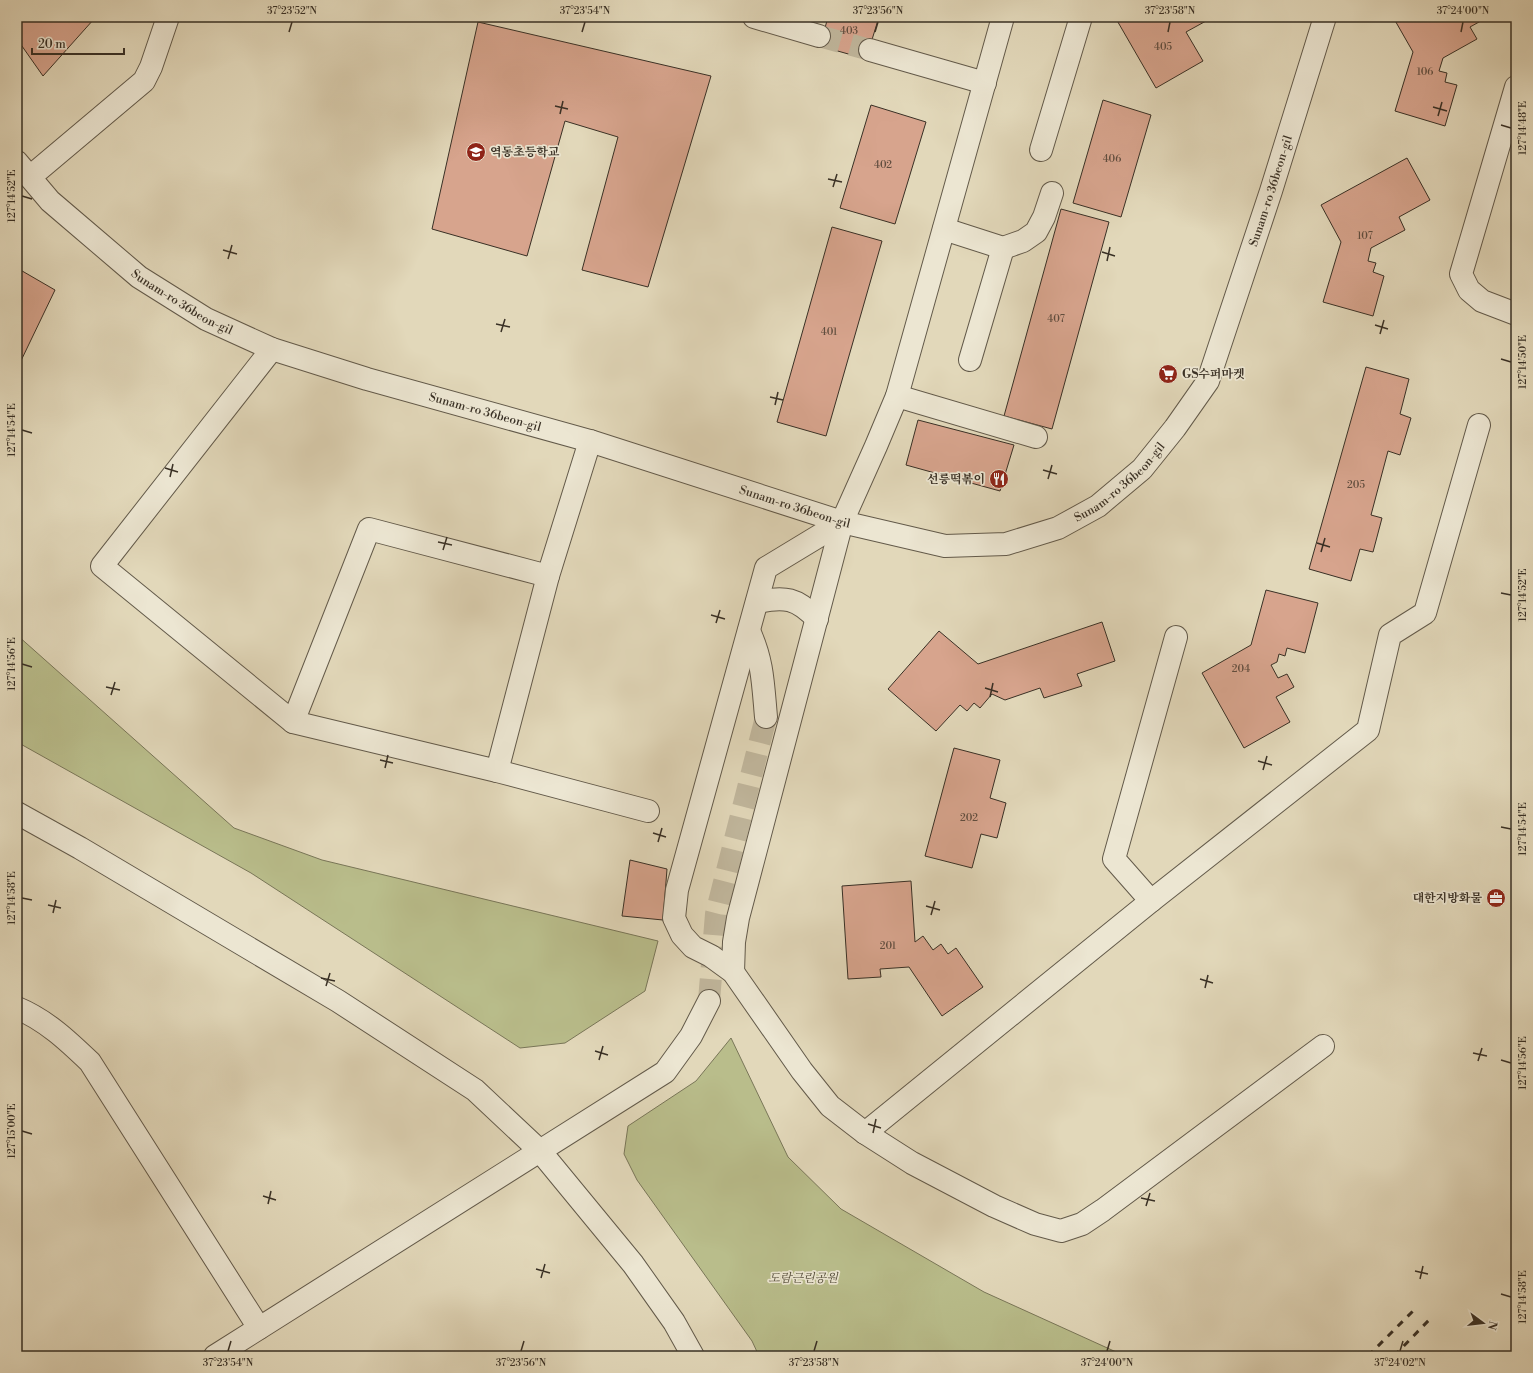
<svg xmlns="http://www.w3.org/2000/svg" width="1533" height="1373" font-family="'Libre Bodoni','Noto Serif KR',serif">
  <style>
    .green { fill: #b9bd8b; stroke: #797658 }
    .building { fill: #d7a48d; stroke: #393025 }
    .lines { fill: none; stroke-linecap: round; stroke-linejoin: round }
    .minor-tunnel { stroke: #c0b69c; stroke-width: 22; stroke-dasharray: 22 11; stroke-linecap: butt }
    .minor-casing { stroke: #635a4a; stroke-width: 24 }
    .minor { stroke: #ece6d2; stroke-width: 22 }
    .rail { stroke: #393025; stroke-width: 3; stroke-dasharray: 7 7; stroke-linecap: butt }
    .ticks { fill: none; stroke: #393025; stroke-width: 1.5 }
    .labels { text-anchor: middle; dominant-baseline: central; stroke-width: 3.5; stroke-linejoin: round; paint-order: stroke }
    .number-label { font-size: 10px; fill: #604d3f }
    .poi-label { font-size: 12px; font-weight: bold; fill: #393025; stroke: #ece6d2; text-anchor: start }
    .street-label { font-size: 12px; fill: #393025; stroke: #ece6d2 }
    .park-label { font-size: 12px; font-style: italic; fill: #534c39; stroke: #ece6d2 }
    .neatline { fill: none; stroke: #393025; stroke-width: 1.5 }
    .ticks-label { font-size: 10px; text-anchor: middle; fill: #393025 }
  </style>
  <rect width="100%" height="100%" fill="#e2d8ba"/>
  <filter id="stains"><feTurbulence type="fractalNoise" baseFrequency=".005" numOctaves="4"/><feColorMatrix values="0 0 0 0 .2 0 0 0 0 .09 0 0 0 0 .02 0 0 0 .5 -.17"/></filter>
  <radialGradient id="worn" r=".72"><stop offset=".6" stop-color="#630" stop-opacity="0"/><stop offset="1" stop-color="#630" stop-opacity=".3"/></radialGradient>
  <g class="green">
    <polygon points="17,635 234,828 322,860 658,941 645,991 565,1043 520,1048 251,873 17,742"/>
    <polygon points="731,1038 788,1157 841,1209 984,1292 1125,1356 759,1356 752,1341 637,1180 624,1154 628,1126 696,1081"/>
  </g>
  <g class="building">
    <polygon points="27,17 92,17 94,19 43,76 17,39 17,28"/>
    <polygon points="828,17 879,17 866,59 820,46"/>
    <polygon points="1115,17 1204,17 1206,21 1186,32 1203,61 1156,88"/>
    <polygon points="1393,17 1488,17 1470,27 1477,39 1443,58 1439,71 1447,73 1445,82 1457,85 1445,126 1395,111 1413,52"/>
    <polygon points="478,22 711,76 648,287 582,270 618,137 565,121 527,256 432,229"/>
    <polygon points="1103,100 1151,115 1121,217 1073,203"/>
    <polygon points="871,105 926,122 895,224 840,208"/>
    <polygon points="1407,158 1430,200 1399,217 1405,230 1371,248 1368,261 1376,263 1373,272 1384,276 1373,316 1323,302 1341,242 1321,205"/>
    <polygon points="1061,209 1109,222 1052,429 1004,416"/>
    <polygon points="832,227 882,241 826,436 777,422"/>
    <polygon points="17,268 55,290 17,369"/>
    <polygon points="1366,367 1409,379 1400,414 1411,418 1400,455 1388,451 1371,515 1382,518 1373,552 1360,549 1351,581 1309,569"/>
    <polygon points="918,420 1014,445 1000,491 906,465"/>
    <polygon points="1266,590 1318,603 1305,653 1287,648 1285,656 1279,654 1277,662 1271,665 1278,678 1287,674 1294,687 1276,697 1290,722 1244,748 1202,673 1251,645"/>
    <polygon points="1102,622 1115,661 1077,674 1082,686 1044,698 1040,688 1005,700 992,694 980,708 974,703 967,711 960,705 936,731 888,689 939,631 978,664"/>
    <polygon points="954,748 1000,760 990,798 1006,803 997,838 981,834 972,868 925,856"/>
    <polygon points="630,860 667,869 663,920 622,916"/>
    <polygon points="911,881 915,942 923,936 933,950 941,944 948,954 956,948 983,987 942,1016 909,967 880,969 881,977 848,979 842,886"/>
  </g>
  <g class="lines">
    <g class="minor-tunnel">
      <polyline points="819,36 870,50"/>
      <polyline points="709,1001 716,914 766,717"/>
    </g>
    <defs>
      <g id="minor">
        <polyline points="754,17 819,36"/>
        <polyline points="870,50 985,83"/>
        <polyline points="1516,87 1461,274 1469,290 1482,301 1516,314"/>
        <polyline points="1041,150 1081,17"/>
        <path id="s1" d="M17 162 50 201 139 277 206 319 272 349 367 379 590 441 842 522 945 546 1006 544 1058 528 1098 506 1142 469 1175 428 1208 381 1271 191 1325 17"/>
        <polyline points="30,177 144,81 151,67 168,17"/>
        <polyline points="944,229 1003,248 1023,241 1036,232 1044,217 1052,193"/>
        <polyline points="272,349 102,566 293,722 497,771 548,576 590,441"/>
        <polyline points="970,360 1003,248"/>
        <polyline points="897,396 1036,437"/>
        <polyline points="842,522 766,568 677,890 674,918 682,935 693,947 711,956 733,972 802,1071 830,1106 865,1133 912,1163 994,1206 1035,1224 1061,1231 1082,1224 1103,1210 1323,1046"/>
        <path d="M757 602C785 596 797 598 817 619"/>
        <path d="M749 631C763 661 763 684 766 717"/>
        <polyline points="293,722 369,529 548,576"/>
        <polyline points="497,771 648,811"/>
        <polyline points="17,813 80,848 338,1001 475,1090 540,1151 633,1264 674,1322 693,1356"/>
        <polyline points="1151,901 1114,859 1176,637"/>
        <polyline points="733,972 734,942 738,918 842,522 876,446 897,396 1003,17"/>
        <path d="M17 1008C46 1020 68 1041 90 1062L259 1328"/>
        <polyline points="865,1133 1151,901 1368,730 1390,635 1425,613 1479,425"/>
        <polyline points="215,1356 665,1072 691,1036 709,1001"/>
      </g>
    </defs>
    <use href="#minor" class="minor-casing"/>
    <use href="#minor" class="minor"/>
    <g class="rail">
      <polyline points="1368,1356 1417,1307"/>
      <polyline points="1394,1356 1429,1320"/>
    </g>
  </g>
  <path class="ticks" d="M289 32 292 22M582 32 585 22M875 32 878 22M1168 32 1170 22M1461 32 1463 22M555 106 568 109M1433 107 1447 111M560 114 563 101M1438 116 1442 102M1501 125 1511 128M828 179 842 182M833 187 837 174M22 196 32 199M223 250 237 254M1102 252 1115 256M228 259 232 245M1107 261 1110 247M496 324 510 327M1375 325 1388 329M501 332 505 319M1380 334 1384 320M1501 359 1511 362M770 397 783 400M775 405 778 392M22 430 32 433M165 468 178 472M1043 470 1057 474M170 477 173 464M1048 479 1052 465M438 542 452 545M1317 543 1330 547M443 550 447 537M1321 552 1325 538M1501 593 1511 595M711 615 725 619M716 623 720 610M22 664 32 667M106 687 120 690M985 688 998 692M111 695 115 682M990 697 993 683M380 760 393 763M1258 761 1272 765M385 768 388 755M1263 770 1267 756M1501 827 1511 829M653 833 666 837M658 842 662 828M22 898 32 900M48 905 61 908M926 906 940 910M53 913 56 900M931 915 935 901M321 978 335 981M1200 979 1213 983M326 986 330 973M1205 988 1208 975M595 1051 608 1055M1473 1053 1487 1056M599 1060 603 1046M1501 1060 1511 1063M1478 1061 1482 1048M868 1124 881 1128M22 1131 32 1134M873 1133 876 1119M263 1196 276 1200M1141 1198 1155 1201M268 1204 271 1191M1146 1206 1150 1193M536 1269 550 1273M1415 1271 1428 1274M541 1278 545 1264M1420 1279 1423 1266M1501 1294 1511 1297M228 1351 231 1341M521 1351 524 1341M814 1351 817 1341M1107 1351 1110 1341M1400 1351 1403 1341"/>
  <defs>
    <symbol id="school-disc" viewBox="-11 -11 22 22"><circle r="9.5" fill="#8f2418" stroke="#ece6d2"/><path d="M0-5L7-2L0 1L-7-2ZM-4 1L0 2.5L4 1V4Q0 6-4 4Z" fill="#fff"/></symbol>
    <symbol id="supermarket-disc" viewBox="-11 -11 22 22"><circle r="9.5" fill="#8f2418" stroke="#ece6d2"/><path d="M-6-5.5h2.5l.6 2H6L4.5 2H-2.5L-4.4-4H-6ZM-1.5 3.2a1.3 1.3 0 1 0 .1 0ZM3 3.2a1.3 1.3 0 1 0 .1 0Z" fill="#fff"/></symbol>
    <symbol id="restaurant-disc" viewBox="-11 -11 22 22"><circle r="9.5" fill="#8f2418" stroke="#ece6d2"/><path d="M-5-6h1v4h1v-4h1v4h1v-4h1v5L-1.5 .5V6h-2V.5L-5-1ZM5-6V6H3V1.5H1.5Q1.5-4 5-6Z" fill="#fff"/></symbol>
    <symbol id="office-disc" viewBox="-11 -11 22 22"><circle r="9.5" fill="#8f2418" stroke="#ece6d2"/><path d="M-6-3h4V-5.5h4V-3h4V5H-6ZM-1-4.5V-3h2v-1.5ZM-6 0V1H6V0Z" fill="#fff"/></symbol>
  </defs>
  <g fill-rule="evenodd">
    <use href="#school-disc" x="465" y="141" width="22" height="22"/>
    <use href="#supermarket-disc" x="1157" y="363" width="22" height="22"/>
    <use href="#restaurant-disc" x="988" y="468" width="22" height="22"/>
    <use href="#office-disc" x="1485" y="887" width="22" height="22"/>
  </g>
  <g class="labels">
    <g class="number-label">
      <text x="849" y="31">403</text>
      <text x="1163" y="47">405</text>
      <text x="1425" y="72">106</text>
      <text x="1112" y="159">406</text>
      <text x="883" y="165">402</text>
      <text x="1365" y="236">107</text>
      <text x="1056" y="319">407</text>
      <text x="829" y="332">401</text>
      <text x="1356" y="485">205</text>
      <text x="1241" y="669">204</text>
      <text x="969" y="818">202</text>
      <text x="888" y="946">201</text>
    </g>
    <g class="poi-label">
      <text x="490" y="152">역동초등학교</text>
      <text x="1182" y="374">GS수퍼마켓</text>
      <text x="985" y="479" text-anchor="end">선릉떡볶이</text>
      <text x="1482" y="898" text-anchor="end">대한지방화물</text>
    </g>
    <g class="street-label">
      <text stroke="none"><textPath href="#s1" startOffset="1550">Sunam-ro 36beon-gil</textPath></text>
      <text stroke="none"><textPath href="#s1" startOffset="218">Sunam-ro 36beon-gil</textPath></text>
      <text stroke="none"><textPath href="#s1" startOffset="542">Sunam-ro 36beon-gil</textPath></text>
      <text stroke="none"><textPath href="#s1" startOffset="1214">Sunam-ro 36beon-gil</textPath></text>
      <text stroke="none"><textPath href="#s1" startOffset="866">Sunam-ro 36beon-gil</textPath></text>
    </g>
    <g class="park-label">
      <text x="803" y="1278">도람근린공원</text>
    </g>
  </g>
  <rect width="1533" height="1373" fill="none" stroke="#e2d8ba" stroke-width="44"/>
  <g transform="translate(1483 1323) rotate(105)" stroke="#ece6d2" stroke-width="3" paint-order="stroke">
  <path d="M0-3L7 15L0 10L-7 15Z" fill="#393025"/>
  <text y="-6" font-size="11" font-weight="bold" text-anchor="middle" fill="#393025">N</text>
  </g>
  <path d="M32 48v6h92v-6" fill="none" stroke="#393025" stroke-width="2"/>
  <text x="38" y="48" font-size="12" fill="#393025" stroke="#ece6d2" stroke-width="3" paint-order="stroke">20 m</text>
  <rect x="22" y="22" width="1489" height="1329" class="neatline"/>
  <g class="ticks-label">
    <text x="292" y="14">37°23'52"N</text>
    <text x="585" y="14">37°23'54"N</text>
    <text x="878" y="14">37°23'56"N</text>
    <text x="1170" y="14">37°23'58"N</text>
    <text x="1463" y="14">37°24'00"N</text>
    <text transform="translate(1522 128) rotate(-90)" y="4">127°14'48"E</text>
    <text transform="translate(11 196) rotate(-90)" y="4">127°14'52"E</text>
    <text transform="translate(1522 362) rotate(-90)" y="4">127°14'50"E</text>
    <text transform="translate(11 430) rotate(-90)" y="4">127°14'54"E</text>
    <text transform="translate(1522 595) rotate(-90)" y="4">127°14'52"E</text>
    <text transform="translate(11 664) rotate(-90)" y="4">127°14'56"E</text>
    <text transform="translate(1522 829) rotate(-90)" y="4">127°14'54"E</text>
    <text transform="translate(11 898) rotate(-90)" y="4">127°14'58"E</text>
    <text transform="translate(1522 1063) rotate(-90)" y="4">127°14'56"E</text>
    <text transform="translate(11 1131) rotate(-90)" y="4">127°15'00"E</text>
    <text transform="translate(1522 1297) rotate(-90)" y="4">127°14'58"E</text>
    <text x="228" y="1366">37°23'54"N</text>
    <text x="521" y="1366">37°23'56"N</text>
    <text x="814" y="1366">37°23'58"N</text>
    <text x="1107" y="1366">37°24'00"N</text>
    <text x="1400" y="1366">37°24'02"N</text>
  </g>
  <rect width="100%" height="100%" filter="url(#stains)"/>
  <rect width="100%" height="100%" fill="url(#worn)"/>
</svg>
